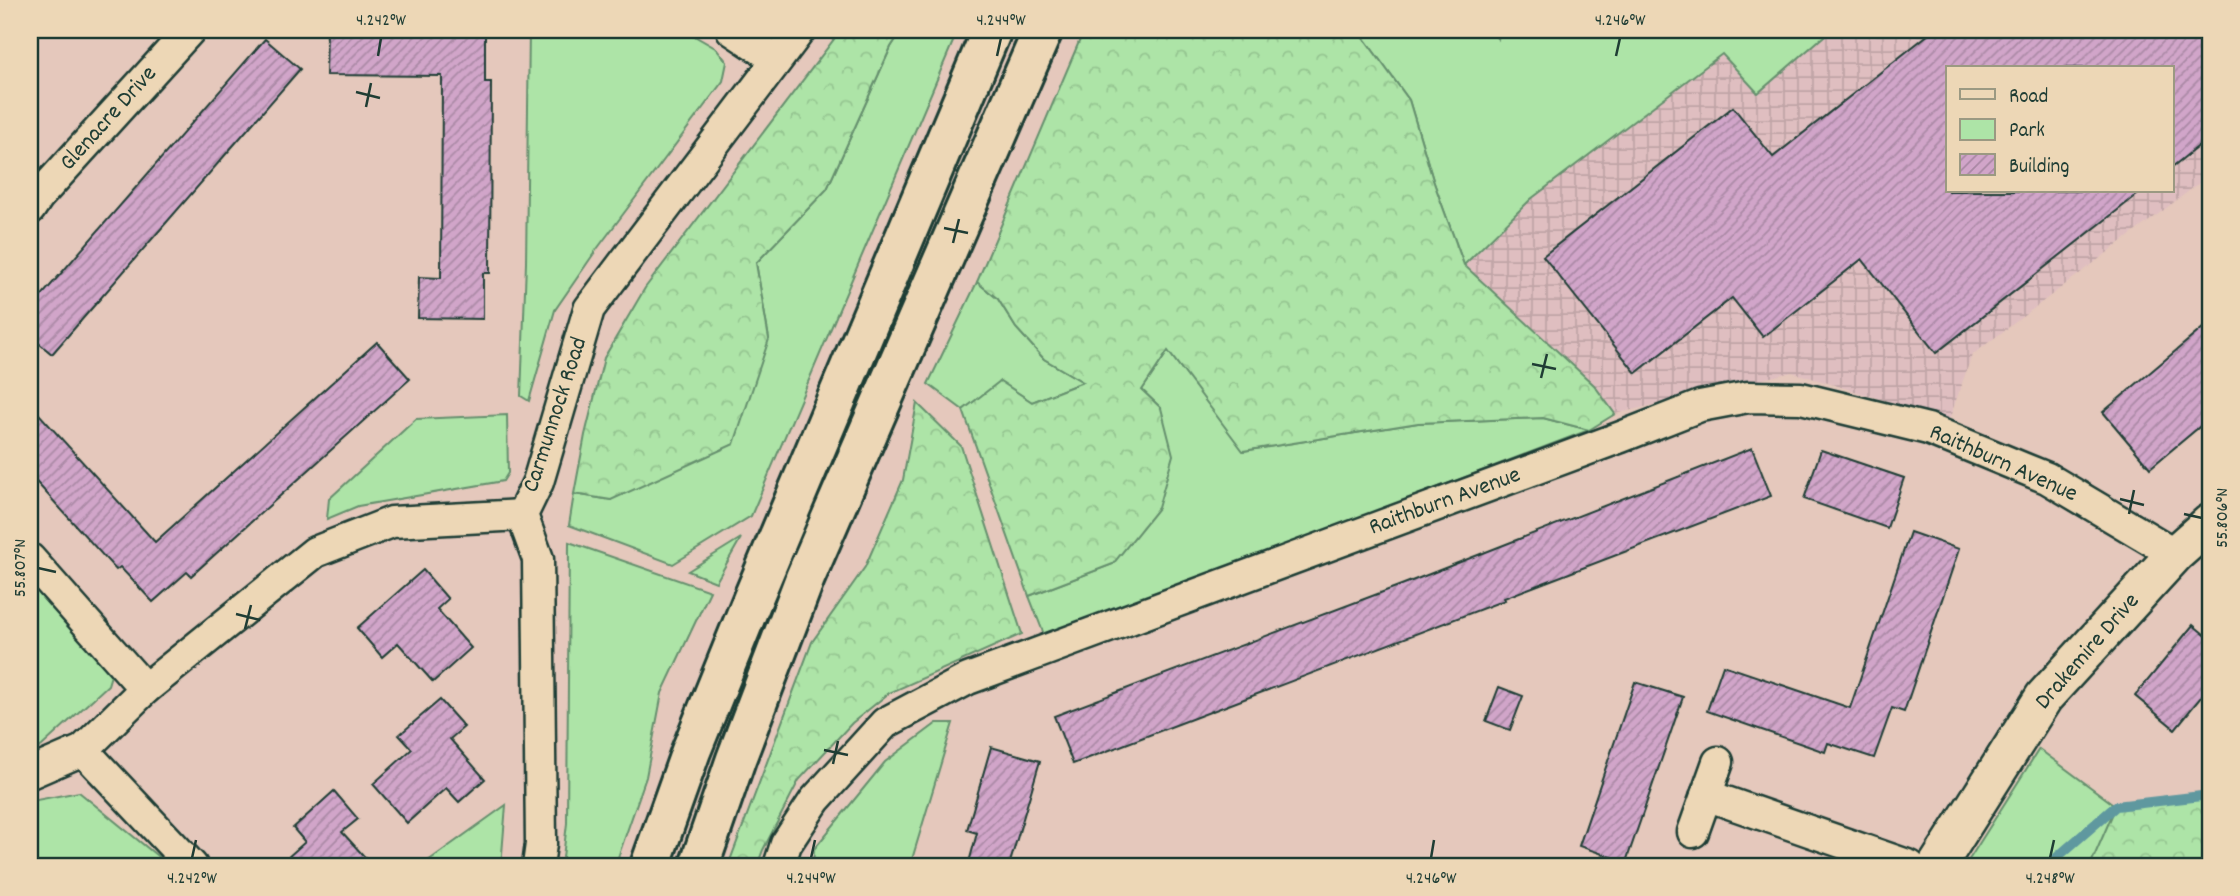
<svg xmlns="http://www.w3.org/2000/svg" width="2240" height="896" font-family="Dekko,sans-serif">
  <style>
    .industrial { fill: url(#industrial-grid); fill-rule: evenodd }
    .green { fill: #ade4a7; stroke: #66906e; stroke-width: 2 }
    .forest { fill: url(#forest-crowns); stroke: #66906e; stroke-width: 2 }
    .lines { fill: none; stroke-linecap: round; stroke-linejoin: round }
    .stream { stroke: #5e989f; stroke-width: 10 }
    .building { fill: url(#building-hatch); stroke: #1f3d34; stroke-width: 2 }
    .minor-casing { stroke: #1f3d34; stroke-width: 35 }
    .tertiary-casing { stroke: #1f3d34; stroke-width: 42 }
    .secondary-casing { stroke: #1f3d34; stroke-width: 44 }
    .minor { stroke: #edd7b6; stroke-width: 30 }
    .tertiary { stroke: #edd7b6; stroke-width: 37 }
    .secondary { stroke: #edd7b6; stroke-width: 38 }
    .ticks { fill: none; stroke: #1f3d34; stroke-width: 2.5 }
    .labels { text-anchor: middle; dominant-baseline: central; stroke-width: 5; stroke-linejoin: round; paint-order: stroke }
    .street-label { font-size: 24px; fill: #1f3d34; stroke: #edd7b6 }
    .neatline { fill: none; stroke: #1f3d34; stroke-width: 2.5 }
    .ticks-label { font-size: 18px; text-anchor: middle; fill: #1f3d34 }
  </style>
  <defs>
    <pattern id="industrial-grid" width="8" height="8" patternUnits="userSpaceOnUse" patternTransform="scale(1.75)"><rect width="8" height="8" fill="#dfbec0"/><path d="M0 4h8M4 0v8" fill="none" stroke="#bfa4a6"/></pattern>
    <pattern id="forest-crowns" width="20" height="18" patternUnits="userSpaceOnUse" patternTransform="scale(1.75)"><rect width="20" height="18" fill="#ade4a7"/><path d="M2 6a3 3 0 1 1 6 0M12 15a3 3 0 1 1 6 0" fill="none" stroke="#94c490"/></pattern>
    <pattern id="building-hatch" width="6" height="6" patternUnits="userSpaceOnUse" patternTransform="scale(1.75)"><rect width="6" height="6" fill="#d1a5c9"/><path d="M-1 1l2-2M0 6l6-6M5 7l2-2" fill="none" stroke="#a988a4"/></pattern>
  </defs>
  <rect width="100%" height="100%" fill="#e5c8bc"/>
  <filter id="ink" filterUnits="userSpaceOnUse"><feTurbulence type="fractalNoise" baseFrequency=".0143" numOctaves="2"/><feDisplacementMap in="SourceGraphic" scale="14" xChannelSelector="R" yChannelSelector="G"/><feConvolveMatrix kernelMatrix="1 2 1 2 8 2 1 2 1" color-interpolation-filters="sRGB"/></filter>
  <g filter="url(#ink)">
    <path class="industrial" d="M1831 30H2210V175L1972 355 1949 420 1792 372 1615 414 1594 385 1464 265 1531 199 1722 54 1758 93ZM1948 68H2172V191H1948Z"/>
    <g class="green">
      <polygon points="529,30 684,30 717,49 727,62 723,81 597,249 555,310 529,401 521,396 526,263"/>
      <polygon points="902,30 958,30 751,516 673,564 569,525 574,494 611,500 769,339 756,263 827,189 891,47"/>
      <polygon points="1358,30 1490,30 1498,39 1500,30 1831,30 1758,93 1722,54 1531,199 1464,265 1433,180 1409,100"/>
      <polygon points="977,282 998,299 1016,328 1044,359 1083,382 1032,402 1000,382 963,410 928,384"/>
      <polygon points="1168,351 1244,451 1418,423 1543,418 1589,430 1045,637 1029,596 1113,564 1161,408 1142,390"/>
      <polygon points="507,415 508,473 503,481 358,506 327,519 329,499 416,419"/>
      <polygon points="741,538 716,582 688,571"/>
      <polygon points="569,542 710,591 662,693 646,777 615,866 562,866 567,823"/>
      <polygon points="30,573 107,661 111,675 108,685 42,746 30,753"/>
      <polygon points="937,723 953,723 910,866 813,866 814,849 885,762"/>
      <polygon points="2039,749 2116,806 2210,795 2210,866 1965,866"/>
      <polygon points="79,792 161,859 166,866 30,866 31,801"/>
      <polygon points="506,805 501,866 421,866"/>
    </g>
    <g class="forest">
      <polygon points="841,30 902,30 891,47 827,189 756,263 769,339 734,444 611,500 574,494 585,435 604,358 645,288"/>
      <polygon points="1084,30 1358,30 1409,100 1433,180 1464,265 1594,385 1615,414 1589,430 1543,418 1418,423 1243,451 1168,351 1142,390 1161,408 1173,455 1158,508 1113,564 1029,596 963,410 1000,381 1032,402 1083,382 1044,359 1016,328 998,299 977,282"/>
      <polygon points="917,403 961,446 1022,634 889,693 852,723 799,780 763,850 757,866 728,866 812,642 865,567 903,480"/>
      <polygon points="2210,795 2210,866 2090,866 2116,806"/>
    </g>
    <g class="lines">
      <polyline class="stream" points="2047,866 2116,806 2210,795"/>
    </g>
    <g class="building">
      <polygon points="327,30 425,30 425,33 485,34 485,82 491,82 490,273 483,273 483,319 418,318 419,277 441,278 442,76 326,75"/>
      <polygon points="1934,30 2210,30 2210,137 2172,167 2172,68 1948,68 1948,191 2142,191 1936,353 1862,259 1763,337 1732,298 1636,373 1543,256 1733,107 1773,157"/>
      <polygon points="265,39 300,69 52,354 30,336 30,309"/>
      <polygon points="2210,322 2210,418 2150,468 2103,412"/>
      <polygon points="377,342 410,379 191,576 187,572 153,602 120,567 116,570 30,475 30,404 155,542"/>
      <polygon points="1752,448 1771,496 1504,598 1505,600 1073,764 1054,716 1404,584"/>
      <polygon points="1821,450 1904,478 1887,528 1804,499"/>
      <polygon points="1910,532 1959,549 1904,712 1892,708 1874,758 1828,743 1825,752 1707,711 1723,665 1850,708"/>
      <polygon points="423,570 448,599 437,609 471,648 433,682 398,643 382,657 357,628"/>
      <polygon points="2193,625 2210,639 2210,686 2175,729 2135,696"/>
      <polygon points="1635,682 1683,697 1626,862 1579,846"/>
      <polygon points="1499,687 1523,696 1510,730 1486,721"/>
      <polygon points="440,700 464,727 450,739 485,779 459,802 446,788 407,823 373,784 412,749 399,735"/>
      <polygon points="991,747 1040,761 1009,866 968,866 977,833 967,830"/>
      <polygon points="334,791 358,819 342,832 373,866 278,866 305,842 293,828"/>
    </g>
    <g class="lines">
      <defs>
        <g id="minor">
          <polyline points="732,30 776,59"/>
          <polyline points="30,209 38,197 190,30"/>
          <polyline points="30,559 145,689 83,750 30,773"/>
          <polyline points="145,689 315,552 392,522 522,515"/>
          <polyline points="83,750 192,866"/>
          <polyline points="1706,795 1910,866"/>
          <polyline points="1693,832 1718,762"/>
          <polyline points="538,866 541,844 538,559 522,515 538,482 589,309 800,30"/>
          <polyline points="779,866 786,844 815,800 885,723 968,679 1621,437 1700,406 1748,397 1801,398 1928,429 2025,469 2047,478 2175,554"/>
        </g>
        <polyline id="tertiary" points="1937,866 2044,697 2175,554 2210,523"/>
        <g id="secondary">
          <polyline points="650,866 691,751 753,598 992,30"/>
          <polyline points="699,866 736,759 805,578 1043,30"/>
        </g>
      </defs>
      <use href="#minor" class="minor-casing"/>
      <use href="#tertiary" class="tertiary-casing"/>
      <use href="#secondary" class="secondary-casing"/>
      <use href="#minor" class="minor"/>
      <use href="#tertiary" class="tertiary"/>
      <use href="#secondary" class="secondary"/>
    </g>
  </g>
  <path class="ticks" d="M378 56 381 38M997 56 1001 38M1616 56 1620 38M356 92 380 98M366 107 371 83M944 228 968 233M953 243 959 219M1532 364 1556 369M1541 378 1547 354M2120 499 2144 505M2129 514 2134 490M2184 514 2202 518M38 568 56 572M236 614 260 620M245 629 251 605M824 750 848 755M833 764 838 741M192 858 196 840M811 858 815 840M1431 858 1434 840M2050 858 2054 840"/>
  <g class="labels">
    <g class="street-label">
      <text transform="translate(109 119) rotate(-48)">Glenacre Drive</text>
      <text transform="translate(556 415) rotate(-72)">Carmunnock Road</text>
      <text transform="translate(2003 464) rotate(24)">Raithburn Avenue</text>
      <text transform="translate(1445 502) rotate(-20)">Raithburn Avenue</text>
      <text transform="translate(2088 652) rotate(-49)">Drakemire Drive</text>
    </g>
  </g>
  <rect width="2240" height="896" fill="none" stroke="#edd7b6" stroke-width="77"/>
  <rect x="1946" y="66" width="228" height="126" fill="#edd7b6" stroke="#9b9982" stroke-width="2"/>
  <rect x="1960" y="89" width="35" height="10" fill="#edd7b6" stroke="#9b9982" stroke-width="2"/>
  <text x="2009" y="102" font-size="21" fill="#1f3d34">Road</text>
  <rect x="1960" y="119" width="35" height="21" fill="#ade4a7" stroke="#9b9982" stroke-width="2"/>
  <text x="2009" y="136" font-size="21" fill="#1f3d34">Park</text>
  <rect x="1960" y="154" width="35" height="21" fill="url(#building-hatch)" stroke="#9b9982" stroke-width="2"/>
  <text x="2009" y="172" font-size="21" fill="#1f3d34">Building</text>
  <rect x="38" y="38" width="2164" height="820" class="neatline"/>
  <g class="ticks-label">
    <text x="381" y="25">4.242°W</text>
    <text x="1001" y="25">4.244°W</text>
    <text x="1620" y="25">4.246°W</text>
    <text transform="translate(2221 518) rotate(-90)" y="6">55.806°N</text>
    <text transform="translate(19 568) rotate(-90)" y="6">55.807°N</text>
    <text x="192" y="883">4.242°W</text>
    <text x="811" y="883">4.244°W</text>
    <text x="1431" y="883">4.246°W</text>
    <text x="2050" y="883">4.248°W</text>
  </g>
</svg>
